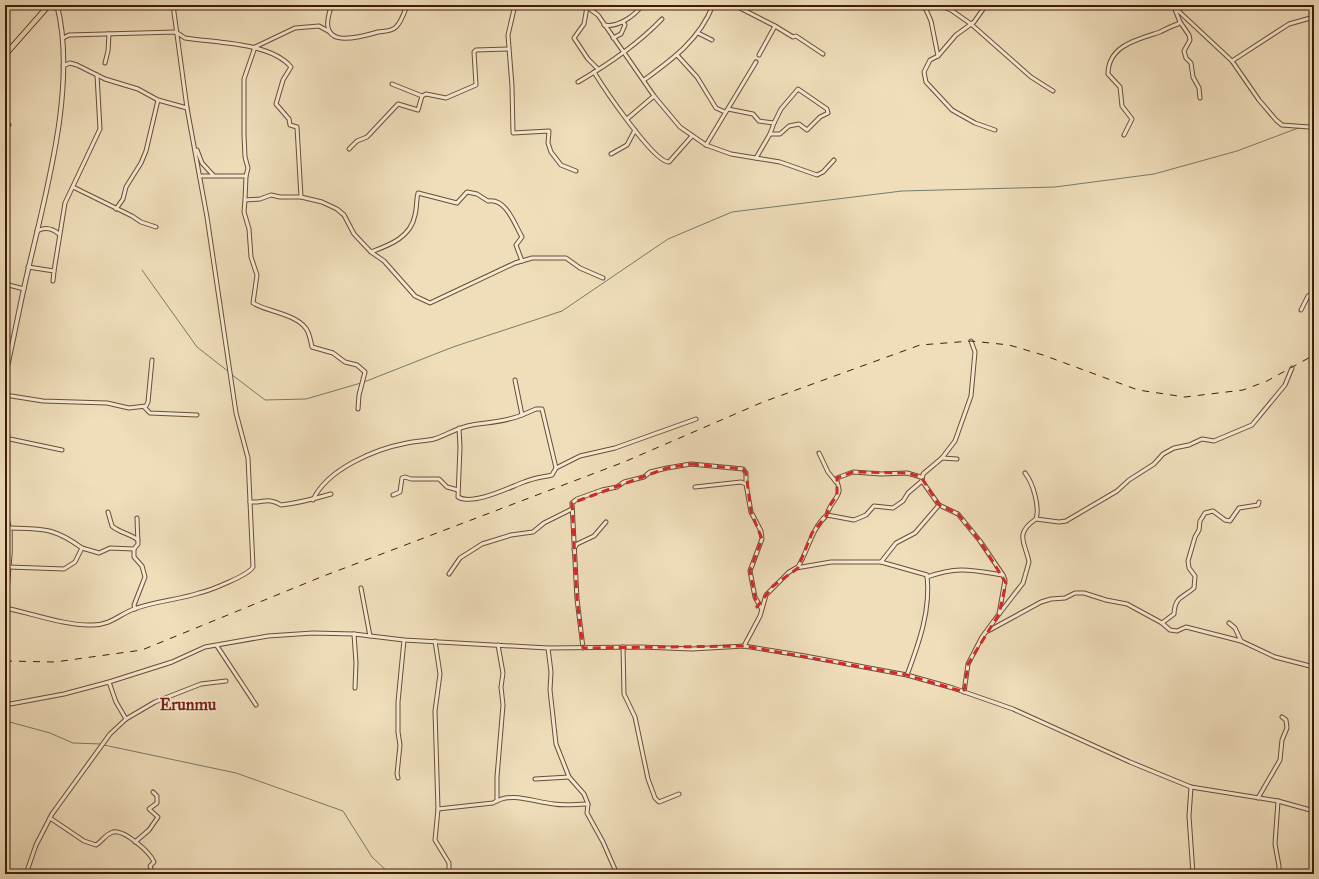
<svg xmlns="http://www.w3.org/2000/svg" width="1319" height="879" font-family="'IM FELL Great Primer',serif">
  <style>
    .lines { fill: none; stroke-linecap: round; stroke-linejoin: round }
    .stream { stroke: #757c6b; stroke-width: 1 }
    .minor-casing { stroke: #6a4d36; stroke-width: 5 }
    .tertiary-casing { stroke: #6a4d36; stroke-width: 5.5 }
    .primary-casing { stroke: #3d1d09; stroke-width: 6 }
    .minor { stroke: #f5ead3; stroke-width: 3 }
    .tertiary { stroke: #f5ead3; stroke-width: 3.5 }
    .primary { stroke: #f0debb; stroke-width: 4.5 }
    .rail { stroke: #3d1d09; stroke-width: 1; stroke-dasharray: 7 7; stroke-linecap: butt }
    .marked { fill: none; stroke: #d62828; stroke-width: 3; stroke-dasharray: 8 5; stroke-linejoin: round }
    .labels { text-anchor: middle; dominant-baseline: central; stroke-width: 3; stroke-linejoin: round; paint-order: stroke }
    .quarter-label { font-size: 16px; font-weight: bold; fill: #7a1f14; stroke: #f5ead3 }
  </style>
  <rect width="100%" height="100%" fill="#f0debb"/>
  <filter id="stains"><feTurbulence type="fractalNoise" baseFrequency=".005" numOctaves="4"/><feColorMatrix values="0 0 0 0 .2 0 0 0 0 .09 0 0 0 0 .02 0 0 0 .5 -.17"/></filter>
  <radialGradient id="worn" r=".72"><stop offset=".6" stop-color="#630" stop-opacity="0"/><stop offset="1" stop-color="#630" stop-opacity=".3"/></radialGradient>
  <g class="lines">
    <g class="stream">
      <polyline points="1306,126 1314,123"/>
      <polyline points="142,270 197,347 229,372"/>
      <polyline points="231,374 265,400 306,399 361,383"/>
      <polyline points="364,382 453,347 562,311 668,239 732,212 902,191 1055,187 1154,174 1237,151 1301,127"/>
      <polyline points="6,721 50,733 73,743 101,744"/>
      <polyline points="104,745 236,773 343,811 372,857 390,874"/>
    </g>
    <defs>
      <g id="minor">
        <path d="M332 5C315 48 351 40 378 32 384 31 391 32 396 27 402 21 404 13 407 5"/>
        <polyline points="515,5 508,35 512,86 513,133 549,131 548,143 551,152 561,165 576,171"/>
        <polyline points="584,5 598,15 654,96 680,127 706,145 731,154 780,162 817,175 823,172 834,160"/>
        <polyline points="734,5 775,26"/>
        <polyline points="924,5 931,21 938,56"/>
        <polyline points="938,5 951,10 971,24 1031,77 1053,91"/>
        <polyline points="986,5 974,22 956,35 938,56 930,60 924,72 926,82 952,110 975,123 995,130"/>
        <polyline points="1172,5 1232,61 1259,100 1276,120 1282,125 1309,127 1314,129"/>
        <polyline points="587,7 584,24 574,38 588,59 598,69"/>
        <polyline points="1180,22 1189,35 1190,40 1184,51 1186,58 1191,63 1193,77 1199,88 1200,98"/>
        <path d="M604 25C617 28 635 16 642 5"/>
        <polyline points="698,33 712,40"/>
        <path d="M63 38 69 35 176 32 185 38C215 43 270 42 291 67L283 80 276 104 289 119 290 125 297 127 301 197"/>
        <polyline points="613,38 621,34 625,25 623,22"/>
        <polyline points="677,55 697,77 716,108 725,112"/>
        <polyline points="759,55 775,26 793,37 796,36 823,54"/>
        <polyline points="1232,61 1289,24 1314,17"/>
        <polyline points="105,63 108,51 109,34"/>
        <polyline points="63,66 70,63 77,65 105,79 138,89 158,100 187,108"/>
        <path d="M594 72C603 87 654 163 669 162L692 136"/>
        <path d="M644 80C673 59 700 39 713 5"/>
        <path d="M578 82C609 64 637 45 662 19"/>
        <polyline points="392,84 422,96 426,94 446,98 476,85 474,52 476,50 508,49"/>
        <polyline points="728,109 753,114 759,121 774,123 781,109 798,89 827,109 828,113 820,117 807,130 799,124 789,126 780,134 770,134"/>
        <polyline points="627,119 654,96"/>
        <polyline points="5,122 9,125"/>
        <path d="M1124 135 1132 119 1122 106 1120 87 1108 74C1108 45 1139 39 1160 32 1166 29 1171 26 1178 24L1180 22 1174 7"/>
        <polyline points="706,145 756,62"/>
        <polyline points="349,149 357,141 367,137 398,104 418,110 422,96"/>
        <polyline points="197,150 202,163 213,175"/>
        <polyline points="611,154 627,145 635,130"/>
        <polyline points="756,158 770,134 774,123"/>
        <path d="M200 176H246L245 200 260 199 271 195 280 197H301L322 202 337 209 344 215 354 234 371 252C390 245 411 237 415 215 417 208 416 201 418 193L457 203 467 192 477 194 488 201C506 198 514 223 522 237L516 245 522 261"/>
        <polyline points="246,176 248,168 245,157 244,135 244,79 255,47 295,28 319,26 330,32"/>
        <polyline points="73,187 132,216 141,222 156,227"/>
        <path d="M245 200 244 212 249 229 251 257 257 275 253 303C267 312 300 314 308 332 310 337 311 342 312 347L333 353 345 362 357 365 365 372 359 395 358 409"/>
        <polyline points="116,209 123,199 126,187 141,163 146,151 158,100"/>
        <path d="M37 231C44 227 52 228 59 234"/>
        <polyline points="371,252 384,261 415,296 430,303 515,263 532,258 566,258 580,268 603,278"/>
        <polyline points="28,267 54,271 53,281"/>
        <polyline points="54,271 65,203 100,129 97,75"/>
        <polyline points="5,284 24,289"/>
        <polyline points="1301,310 1308,296 1314,292"/>
        <polyline points="971,341 975,352 971,396 955,441 942,458 923,474 922,481 939,505 958,514 980,541 1003,575"/>
        <polyline points="5,395 43,401 107,403 129,408 146,406 148,402 152,360"/>
        <polyline points="144,407 150,413 197,415"/>
        <polyline points="522,415 536,409 542,409 556,468"/>
        <path d="M459 428 460 447 458 497C473 506 510 487 524 482 533 478 543 477 552 475L556 468 580 456 615 448 696 419"/>
        <polyline points="5,438 62,450"/>
        <polyline points="819,453 828,472 836,482"/>
        <polyline points="942,458 957,459"/>
        <polyline points="695,487 741,482 746,484 751,512 761,531 762,539 750,571 755,597 761,608"/>
        <polyline points="393,495 400,492 402,478 405,477 411,479 439,479 447,487 458,490"/>
        <path d="M313 500C327 469 375 449 407 443 416 441 426 441 434 439 447 435 458 427 472 425 490 422 505 422 522 415L515 380"/>
        <path d="M250 502C261 503 270 497 281 505 298 503 314 499 331 494"/>
        <path d="M108 512 112 526C120 533 129 533 138 540"/>
        <polyline points="827,515 854,520 866,515 874,506 893,508 903,501 908,493 922,481"/>
        <polyline points="1036,519 1059,522 1066,521 1117,491 1129,480 1154,464 1163,454 1174,448 1189,445 1202,439 1214,441 1252,425 1285,385 1292,368"/>
        <path d="M9 528C43 529 53 527 82 548"/>
        <polyline points="134,549 134,557 142,566 145,577 134,605 135,609"/>
        <polyline points="574,549 577,544 594,536 606,522"/>
        <path d="M881 562 927 575C931 610 919 643 907 675"/>
        <polyline points="9,567 64,569 75,562 82,548 99,553 110,548 134,549 138,544 137,518"/>
        <path d="M798 567C809 549 811 529 827 515 829 504 838 499 839 491 840 487 836 483 837 478L853 472 881 474 907 473 921 477"/>
        <polyline points="449,574 460,558 482,544 511,535 533,532 544,523 572,509"/>
        <path d="M927 577C958 566 971 570 1003 575L1005 580 999 614 982 637 968 664 964 692"/>
        <polyline points="361,588 370,636"/>
        <path d="M5 608C31 613 66 626 92 625 111 625 118 615 134 609 155 601 178 600 199 593 209 591 249 575 253 567L248 458 236 413 207 217 187 108 173 5"/>
        <path d="M999 614 1023 583 1029 562C1025 542 1014 534 1036 519 1040 507 1033 483 1025 473"/>
        <path d="M1162 623 1174 614C1175 596 1183 598 1194 588L1195 576 1189 568 1188 561 1195 537 1199 530 1200 521 1205 513 1213 511 1225 520 1230 521 1239 508 1258 505 1259 502"/>
        <polyline points="988,631 1041,602 1051,599 1065,598 1075,593 1084,593 1106,600 1127,604 1162,623 1170,630 1177,631 1186,627 1241,641 1235,628 1229,623"/>
        <polyline points="354,634 356,663 355,688"/>
        <polyline points="435,641 440,674 435,711 438,809 435,840 449,863 449,874"/>
        <polyline points="1241,641 1275,657 1314,667"/>
        <polyline points="217,646 256,705"/>
        <polyline points="744,646 760,616 766,595 789,572 796,568 831,562 881,562 896,543 915,533 939,505"/>
        <polyline points="623,647 624,694 635,717 648,779 655,798 659,802 679,794"/>
        <polyline points="548,648 551,672 550,690 556,744 569,777 584,794 588,804 587,813 603,842 617,874"/>
        <polyline points="583,648 577,599 572,503 577,499 602,490 617,487 624,482 644,477 650,472 667,468 691,464 743,469 746,473 746,484"/>
        <polyline points="109,682 116,702 126,719"/>
        <polyline points="5,705 64,694 109,682 172,662 205,647 268,636 313,633 354,634 404,640 548,648 641,647 692,649 744,646 805,656 907,675 953,688 1013,709 1130,762 1191,787 1278,801 1314,811"/>
        <polyline points="398,778 397,774 400,745 398,732 398,702 404,640"/>
        <polyline points="535,779 569,777"/>
        <polyline points="1191,787 1189,816 1193,874"/>
        <polyline points="1258,798 1280,760 1282,740 1287,728 1286,720 1282,717"/>
        <polyline points="497,801 497,777 503,705 501,687 503,673 498,645"/>
        <polyline points="1278,801 1275,844 1279,866 1279,874"/>
        <path d="M438 809 493 803C512 791 533 802 554 804 565 806 577 804 588 804"/>
        <path d="M50 818 84 841 96 845C103 841 104 835 113 832 124 829 150 852 154 862L150 866 153 874"/>
        <polyline points="135,842 149,830 158,817 149,809 157,803 157,796 153,792"/>
        <polyline points="26,874 36,845 52,814 110,734 126,719 155,702 201,684 226,681"/>
        <polyline points="481,874 510,874"/>
        <polyline points="1313,874 1314,872"/>
      </g>
      <g id="tertiary">
        <path d="M5 376C14 339 20 303 29 266 47 188 77 83 57 5"/>
        <polyline points="5,511 10,532 10,552 5,612"/>
        <polyline points="5,716 7,874"/>
      </g>
      <polyline id="primary" points="5,55 49,5"/>
    </defs>
    <use href="#minor" class="minor-casing"/>
    <use href="#tertiary" class="tertiary-casing"/>
    <use href="#primary" class="primary-casing"/>
    <use href="#minor" class="minor"/>
    <use href="#tertiary" class="tertiary"/>
    <use href="#primary" class="primary"/>
    <polyline class="rail" points="5,661 55,662 142,650 321,577 624,462 763,402 920,345 971,341 1009,345 1043,355 1138,390 1185,397 1243,390 1267,381 1314,355"/>
  </g>
  <path class="marked" d="M691 464 743 469 746 473 751 512 762 539 750 571 757 607 773 586 798 568 812 533 827 515 829 507 837 495V478L853 472 907 473 921 477 939 505 958 514 980 541 1006 583 999 614 968 664 964 692 907 675 744 646 583 648 577 599 572 503 667 468Z"/>
  <g class="labels">
    <g class="quarter-label">
      <text x="188" y="704">Erunmu</text>
    </g>
  </g>
  <rect width="1319" height="879" fill="none" stroke="#f0debb" stroke-width="20"/>
  <rect x="6" y="6" width="1307" height="867" fill="none" stroke="#3d1d09" stroke-width="2"/>
  <rect x="10" y="10" width="1299" height="859" fill="none" stroke="#3d1d09"/>
  <rect width="100%" height="100%" filter="url(#stains)"/>
  <rect width="100%" height="100%" fill="url(#worn)"/>
</svg>
